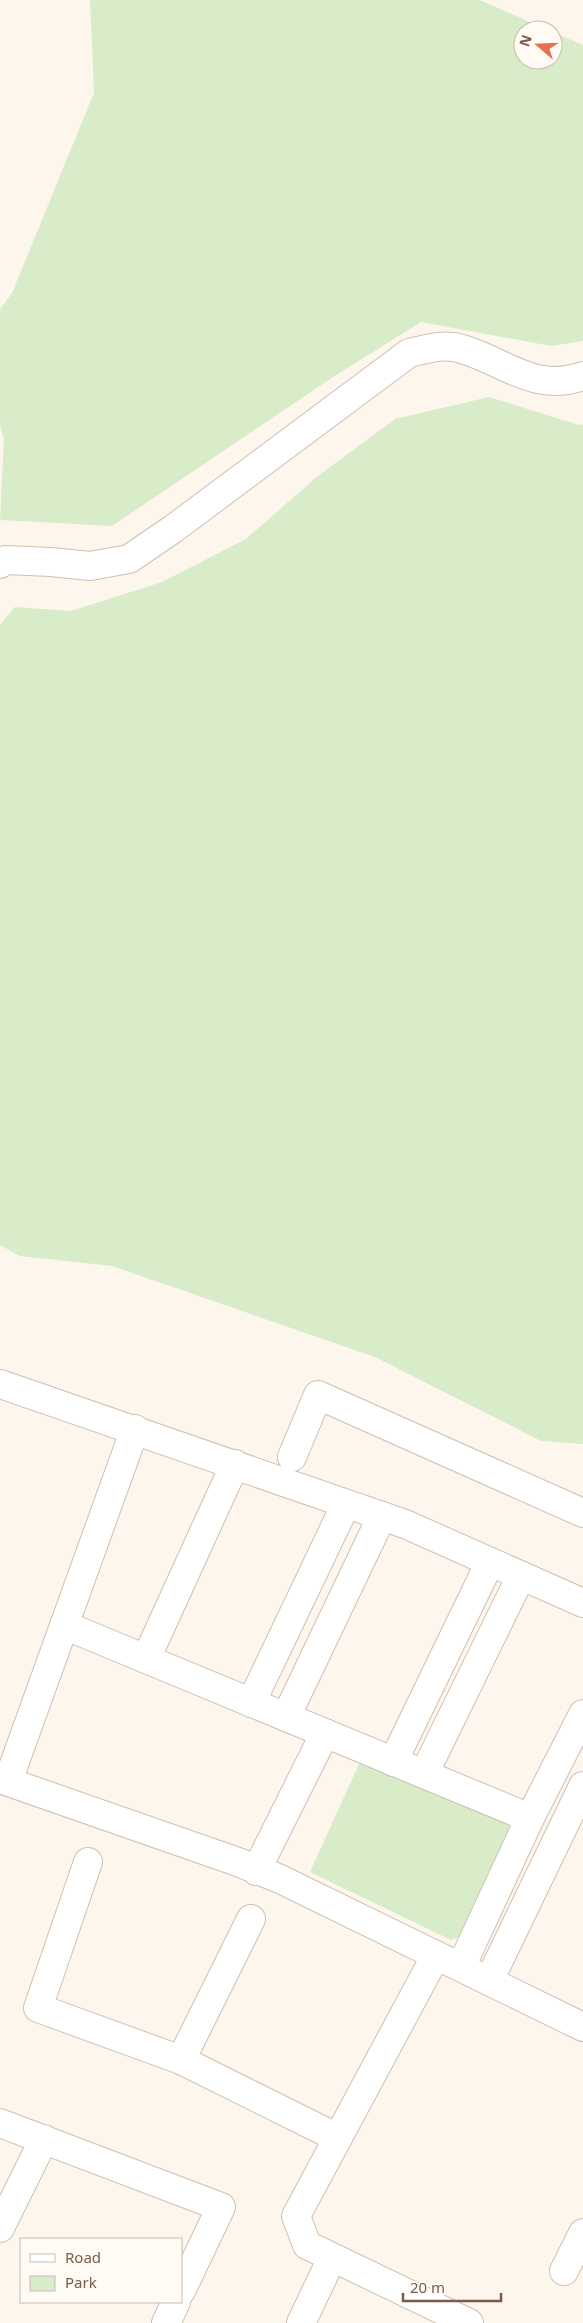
<svg xmlns="http://www.w3.org/2000/svg" width="583" height="2323" font-family="'Noto Sans',sans-serif">
  <style>
    .green { fill: #d8ecc9 }
    .lines { fill: none; stroke-linecap: round; stroke-linejoin: round }
    .minor-casing { stroke: #d1beb0; stroke-width: 30 }
    .tertiary-casing { stroke: #d1beb0; stroke-width: 30 }
    .minor { stroke: #fff; stroke-width: 28 }
    .tertiary { stroke: #fff; stroke-width: 28 }
  </style>
  <rect width="100%" height="100%" fill="#fdf6ec"/>
  <g class="green">
    <polygon points="90,0 480,0 548,30 523,30 523,60 553,60 553,32 583,45 583,341 551,346 421,322 333,377 112,526 0,520 4,439 0,426 0,309 12,293 94,93"/>
    <polygon points="489,397 579,425 583,424 583,1444 541,1441 375,1357 112,1266 20,1256 0,1245 0,625 15,607 71,611 162,582 246,539 318,476 395,419"/>
    <polygon points="360,1762 507,1822 511,1834 463,1936 451,1940 310,1872"/>
  </g>
  <g class="lines">
    <defs>
      <g id="minor">
        <polyline points="0,1384 405,1524 583,1603"/>
        <polyline points="292,1457 318,1395 583,1513"/>
        <polyline points="64,1625 530,1818 461,1967"/>
        <polyline points="146,1659 235,1464"/>
        <polyline points="251,1703 346,1504"/>
        <polyline points="286,1717 382,1516"/>
        <polyline points="393,1762 490,1562"/>
        <polyline points="424,1774 521,1576"/>
        <polyline points="8,1781 135,1429"/>
        <polyline points="530,1818 583,1714"/>
        <polyline points="88,1862 38,2008 181,2060 338,2138"/>
        <polyline points="256,1871 325,1733"/>
        <polyline points="436,1955 296,2216 307,2245 469,2323"/>
        <polyline points="489,1981 583,1786"/>
        <polyline points="181,2060 251,1919"/>
        <polyline points="0,2123 221,2207 181,2291"/>
        <polyline points="0,2228 44,2139"/>
        <polyline points="564,2271 583,2233"/>
        <polyline points="166,2323 176,2302"/>
        <polyline points="301,2323 332,2258"/>
      </g>
      <g id="tertiary">
        <path d="M0 564 5 560 51 562 90 566 129 559 173 529 409 353C426 349 445 343 462 349 506 362 534 393 583 376"/>
        <polyline points="0,1779 238,1862 280,1879 583,2027"/>
      </g>
    </defs>
    <use href="#minor" class="minor-casing"/>
    <use href="#tertiary" class="tertiary-casing"/>
    <use href="#minor" class="minor"/>
    <use href="#tertiary" class="tertiary"/>
  </g>
  <rect x="20" y="2238" width="162" height="65" fill="#fffaf3" stroke="#cabbb1"/>
  <rect x="30" y="2254" width="25" height="8" fill="#ffffff" stroke="#cabbb1"/>
  <text x="65" y="2263" font-size="15" fill="#7a5c4d">Road</text>
  <rect x="30" y="2276" width="25" height="15" fill="#d8ecc9" stroke="#cabbb1"/>
  <text x="65" y="2288" font-size="15" fill="#7a5c4d">Park</text>
  <g transform="translate(538 45) rotate(289)"><circle r="24" fill="#fffaf3" stroke="#cabbb1"/>
  <path d="M0-4L9 19L0 12L-9 19Z" fill="#e76f51"/>
  <text y="-8" font-size="14" font-weight="bold" text-anchor="middle" fill="#7a5c4d">N</text>
  </g>
  <path d="M403 2293v8h98v-8" fill="none" stroke="#7a5c4d" stroke-width="2.5"/>
  <text x="410" y="2293" font-size="15" fill="#7a5c4d" stroke="#fffaf3" stroke-width="4" paint-order="stroke">20 m</text>
</svg>
